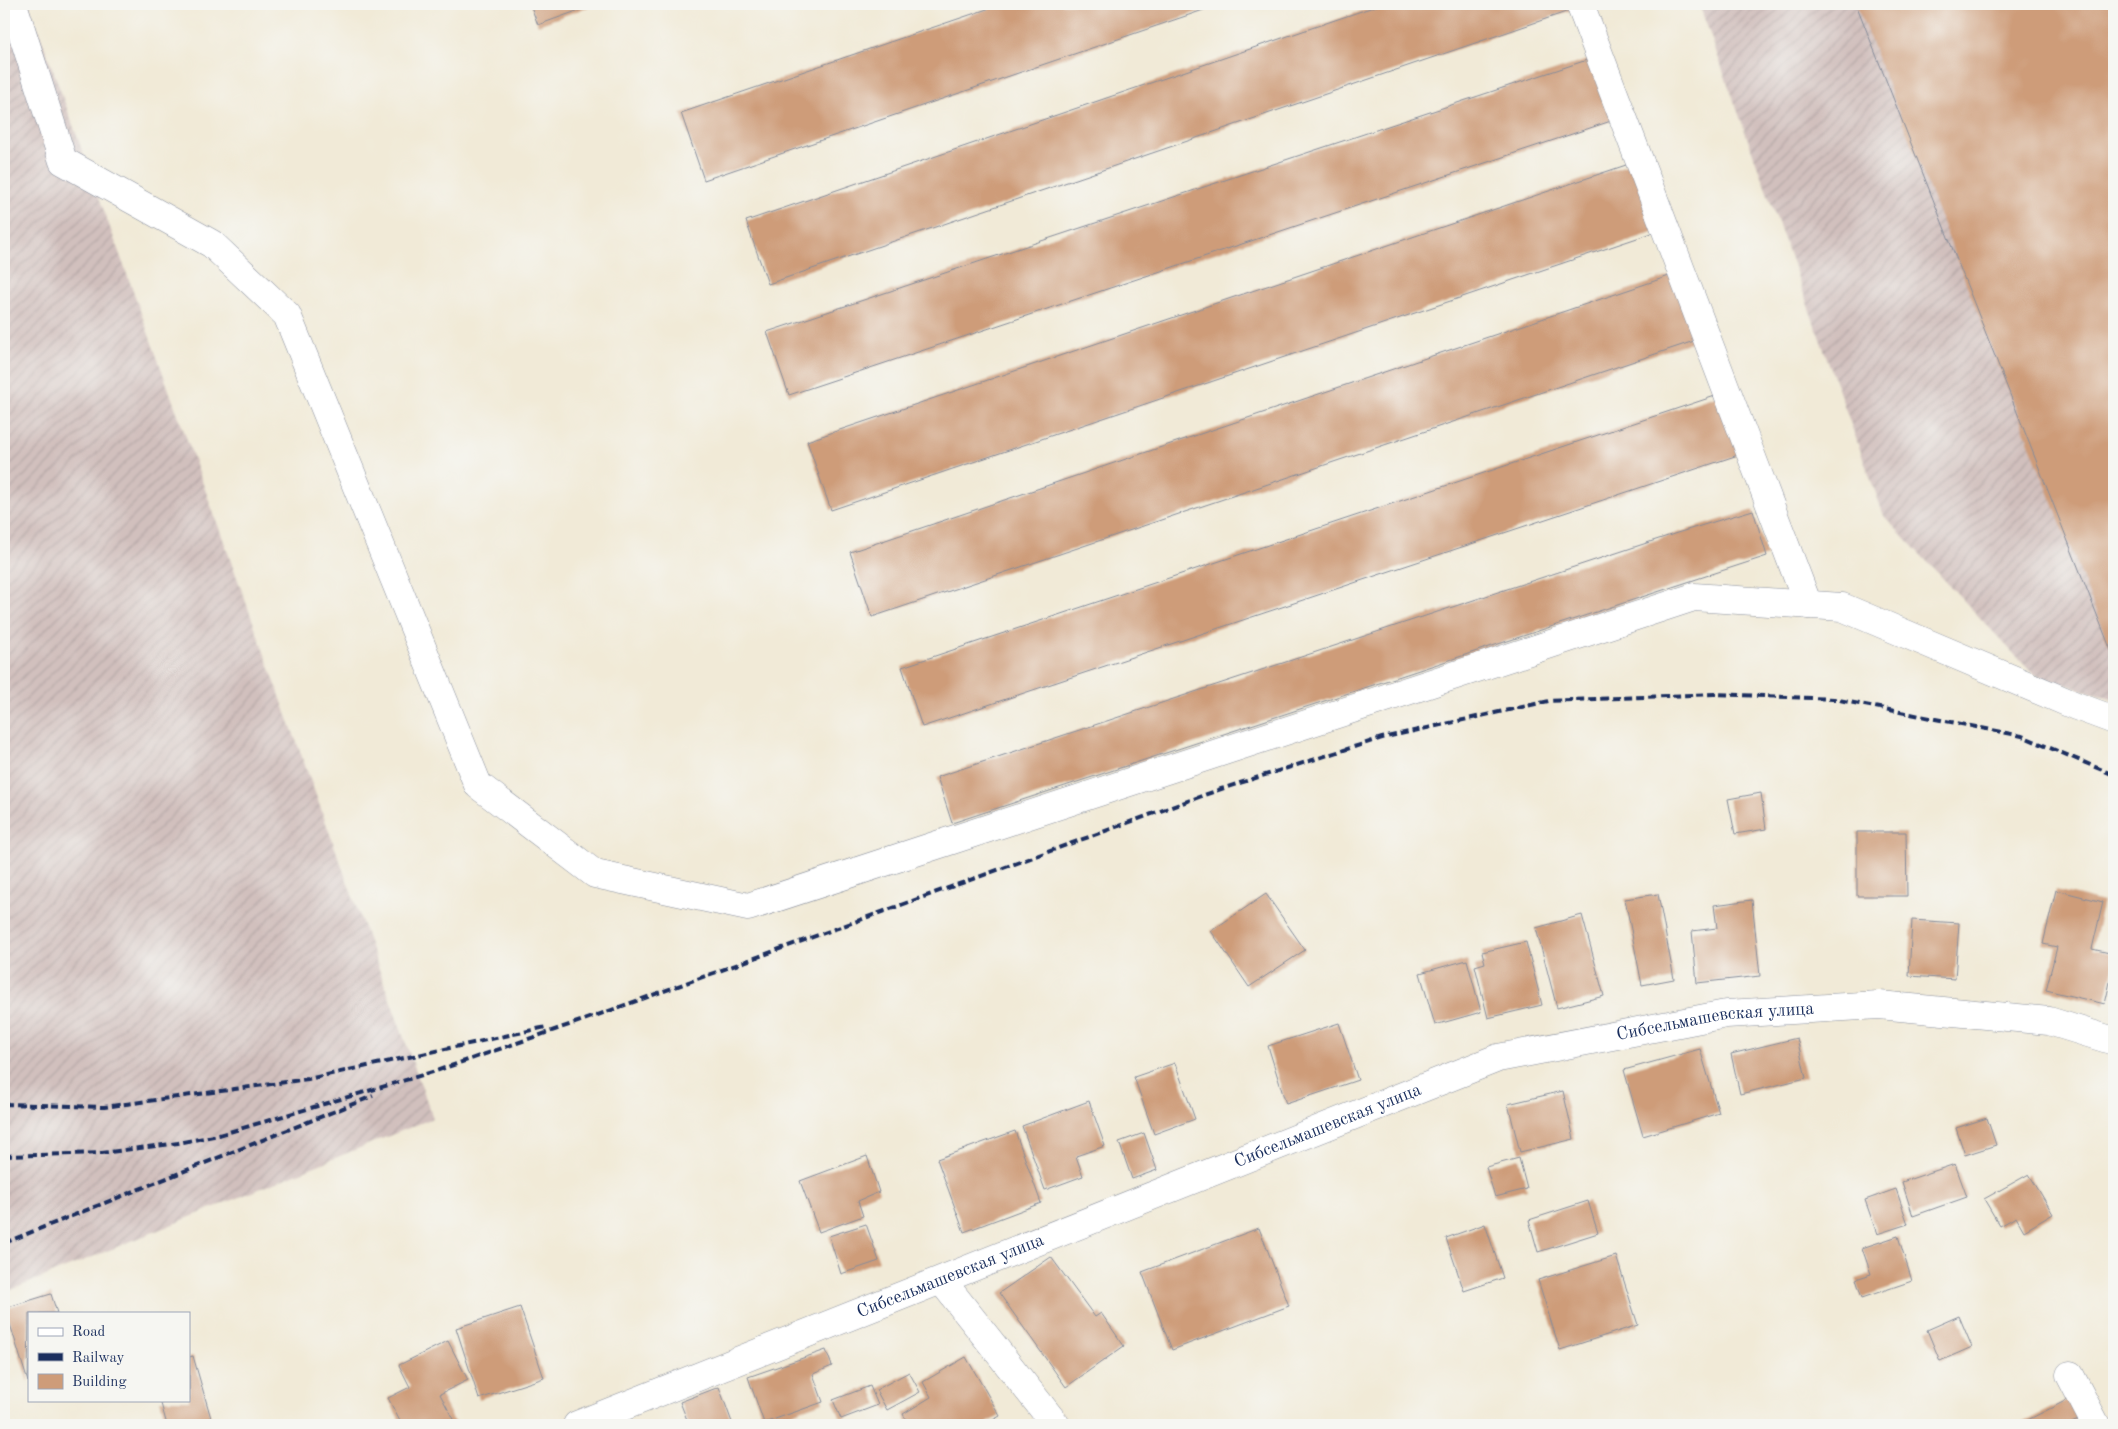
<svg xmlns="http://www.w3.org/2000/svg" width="2118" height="1429" font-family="'Old Standard TT',serif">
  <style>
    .industrial { fill: url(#industrial-furrows) }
    .building { fill: #ce9c79 }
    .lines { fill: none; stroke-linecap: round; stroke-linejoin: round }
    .minor-casing { stroke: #868c9a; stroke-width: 29 }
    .minor { stroke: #fff; stroke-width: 28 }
    .rail { stroke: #1b2f5e; stroke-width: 4; stroke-dasharray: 8 4; stroke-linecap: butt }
    .labels { text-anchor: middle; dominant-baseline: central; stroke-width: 4.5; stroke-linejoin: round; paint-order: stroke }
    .street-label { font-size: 18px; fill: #1b2f5e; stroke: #f6f6f2 }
  </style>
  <defs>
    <pattern id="industrial-furrows" width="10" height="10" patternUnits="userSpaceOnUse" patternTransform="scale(1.25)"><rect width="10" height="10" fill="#d1c0bd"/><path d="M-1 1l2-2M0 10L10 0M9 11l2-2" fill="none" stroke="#b3a5a5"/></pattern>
  </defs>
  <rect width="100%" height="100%" fill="#f6f6f2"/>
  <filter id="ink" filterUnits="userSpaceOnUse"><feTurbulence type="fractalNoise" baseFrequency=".02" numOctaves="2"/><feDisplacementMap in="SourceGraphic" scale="10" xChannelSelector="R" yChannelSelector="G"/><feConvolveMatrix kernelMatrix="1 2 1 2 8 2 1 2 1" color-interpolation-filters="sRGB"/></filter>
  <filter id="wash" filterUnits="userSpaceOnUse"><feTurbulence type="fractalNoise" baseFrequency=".0096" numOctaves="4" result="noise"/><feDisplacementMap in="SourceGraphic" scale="20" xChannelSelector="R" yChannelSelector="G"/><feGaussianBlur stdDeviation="1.12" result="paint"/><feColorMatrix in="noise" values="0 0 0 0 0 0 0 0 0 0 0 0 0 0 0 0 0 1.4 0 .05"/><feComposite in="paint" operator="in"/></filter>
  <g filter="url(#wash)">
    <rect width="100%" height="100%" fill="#f1ead7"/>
    <g class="industrial">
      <polygon points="4,4 29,4 433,1118 4,1293"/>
      <polygon points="1699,4 2114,4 2114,700 2033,674 1884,516"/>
    </g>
    <g id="blocks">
      <g class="building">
        <polygon points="530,4 596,4 538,25"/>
        <polygon points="1002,4 1221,4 704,180 681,113"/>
        <polygon points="1382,4 1570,4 1572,10 768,284 746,221"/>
        <polygon points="1856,4 2114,4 2114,658"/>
        <polygon points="1605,54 1626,116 789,395 767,332"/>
        <polygon points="1635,162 1658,231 831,510 807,441"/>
        <polygon points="1687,270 1709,336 872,617 850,552"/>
        <polygon points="1736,389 1756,449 922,727 902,667"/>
        <polygon points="1753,510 1767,556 952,823 937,777 1677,533"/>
        <polygon points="1761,793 1766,829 1735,834 1728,799"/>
        <polygon points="1857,832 1906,832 1907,896 1857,896"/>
        <polygon points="2056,890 2103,902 2092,949 2114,954 2114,964 2105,1004 2046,990 2057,947 2043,944"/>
        <polygon points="1266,894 1305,950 1249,987 1211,931"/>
        <polygon points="1658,894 1674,979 1642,985 1625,899"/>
        <polygon points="1752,900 1760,976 1697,983 1692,931 1717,928 1714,905"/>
        <polygon points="1582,915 1604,996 1557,1008 1536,928"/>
        <polygon points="1912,920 1959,923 1955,979 1909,976"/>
        <polygon points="1526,942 1542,1005 1488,1018 1475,966 1485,963 1482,952"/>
        <polygon points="1467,960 1481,1012 1435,1025 1420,973"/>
        <polygon points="1339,1023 1358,1080 1286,1104 1268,1046"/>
        <polygon points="1797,1038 1806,1078 1740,1094 1731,1054"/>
        <polygon points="1700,1049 1719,1113 1643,1136 1624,1070"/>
        <polygon points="1175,1063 1195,1119 1154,1134 1134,1077"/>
        <polygon points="1563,1091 1574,1139 1520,1152 1508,1104"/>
        <polygon points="1089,1101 1105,1146 1076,1156 1083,1176 1045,1190 1022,1126"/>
        <polygon points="1987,1118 1996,1145 1965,1155 1956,1128"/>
        <polygon points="1015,1131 1041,1203 964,1232 937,1159"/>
        <polygon points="1144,1133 1157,1170 1132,1179 1119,1142"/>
        <polygon points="867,1156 879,1192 858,1201 863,1216 819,1232 800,1181"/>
        <polygon points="1519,1158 1527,1189 1495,1197 1486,1167"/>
        <polygon points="1955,1164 1967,1197 1913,1216 1902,1182"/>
        <polygon points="2029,1174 2053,1214 2024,1231 2016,1217 2000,1226 1984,1199"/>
        <polygon points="1896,1189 1908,1224 1877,1234 1865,1200"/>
        <polygon points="1588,1201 1598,1233 1538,1252 1529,1220"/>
        <polygon points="866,1224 879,1261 841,1274 829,1236"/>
        <polygon points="1485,1224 1503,1278 1464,1291 1446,1238"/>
        <polygon points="1259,1228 1289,1306 1172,1350 1142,1272"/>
        <polygon points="1898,1236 1912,1281 1862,1298 1856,1279 1871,1274 1862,1248"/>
        <polygon points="1616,1256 1638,1325 1560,1350 1538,1280"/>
        <polygon points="1051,1257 1095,1317 1101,1313 1124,1346 1066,1387 999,1293"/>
        <polygon points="51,1294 57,1313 29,1313 28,1382 5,1308"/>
        <polygon points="520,1307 544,1378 479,1399 456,1328"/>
        <polygon points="1959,1316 1972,1347 1940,1361 1927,1330"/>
        <polygon points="448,1341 468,1380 440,1394 456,1425 402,1425 388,1398 410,1387 399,1365"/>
        <polygon points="826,1350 832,1366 813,1374 823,1402 764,1423 748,1377"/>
        <polygon points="193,1356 213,1425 167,1425 160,1400 189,1400 189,1357"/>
        <polygon points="966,1357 1000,1416 984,1425 909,1425 903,1414 931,1397 923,1382"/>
        <polygon points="909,1372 920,1392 887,1410 876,1390"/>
        <polygon points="870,1386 878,1405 841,1419 833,1400"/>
        <polygon points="719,1387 733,1425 689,1425 680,1402"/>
        <polygon points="2069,1399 2080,1419 2068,1425 2018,1425"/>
      </g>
    </g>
  </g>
  <g filter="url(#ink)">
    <use href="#blocks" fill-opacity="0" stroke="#868c9a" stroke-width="1"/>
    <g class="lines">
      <defs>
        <g id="minor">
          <polyline points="13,4 63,161 212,244 287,315 478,785 595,874 748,907 1694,597 1842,607 2076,706 2114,720"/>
          <polyline points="1580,4 1808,605"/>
          <polyline points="942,1281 1056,1425"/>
          <polyline points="2070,1375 2096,1425"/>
          <path id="s1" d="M577 1425 1498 1058 1726 1014 1879 1005 2049 1021 2114 1041"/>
        </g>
      </defs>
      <use href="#minor" class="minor-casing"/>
      <use href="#minor" class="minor"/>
      <g class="rail">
        <polyline points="4,1104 104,1107 308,1079 546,1027"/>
        <polyline points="4,1156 102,1153 178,1143 219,1135 436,1071 595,1016 1221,789 1382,738 1549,701 1714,694 1834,699 2022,736 2114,775"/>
        <polyline points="4,1243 373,1096"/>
      </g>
    </g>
  </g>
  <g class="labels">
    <g class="street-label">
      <text stroke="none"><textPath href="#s1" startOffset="1212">Сибсельмашевская улица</textPath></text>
      <text stroke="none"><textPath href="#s1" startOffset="808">Сибсельмашевская улица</textPath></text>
      <text stroke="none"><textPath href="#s1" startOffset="402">Сибсельмашевская улица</textPath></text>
    </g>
  </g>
  <rect width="2118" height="1429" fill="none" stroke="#f6f6f2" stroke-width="20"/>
  <rect x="28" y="1312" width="162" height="90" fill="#f6f6f2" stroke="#9ea6b7"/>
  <rect x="38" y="1328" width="25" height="8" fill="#ffffff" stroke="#9ea6b7"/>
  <text x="72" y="1336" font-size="15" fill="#1b2f5e">Road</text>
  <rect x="38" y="1353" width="25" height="8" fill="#1b2f5e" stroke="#9ea6b7"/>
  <text x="72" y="1362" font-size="15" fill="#1b2f5e">Railway</text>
  <rect x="38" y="1374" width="25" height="15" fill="#ce9c79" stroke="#9ea6b7"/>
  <text x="72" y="1386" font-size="15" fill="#1b2f5e">Building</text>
</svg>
